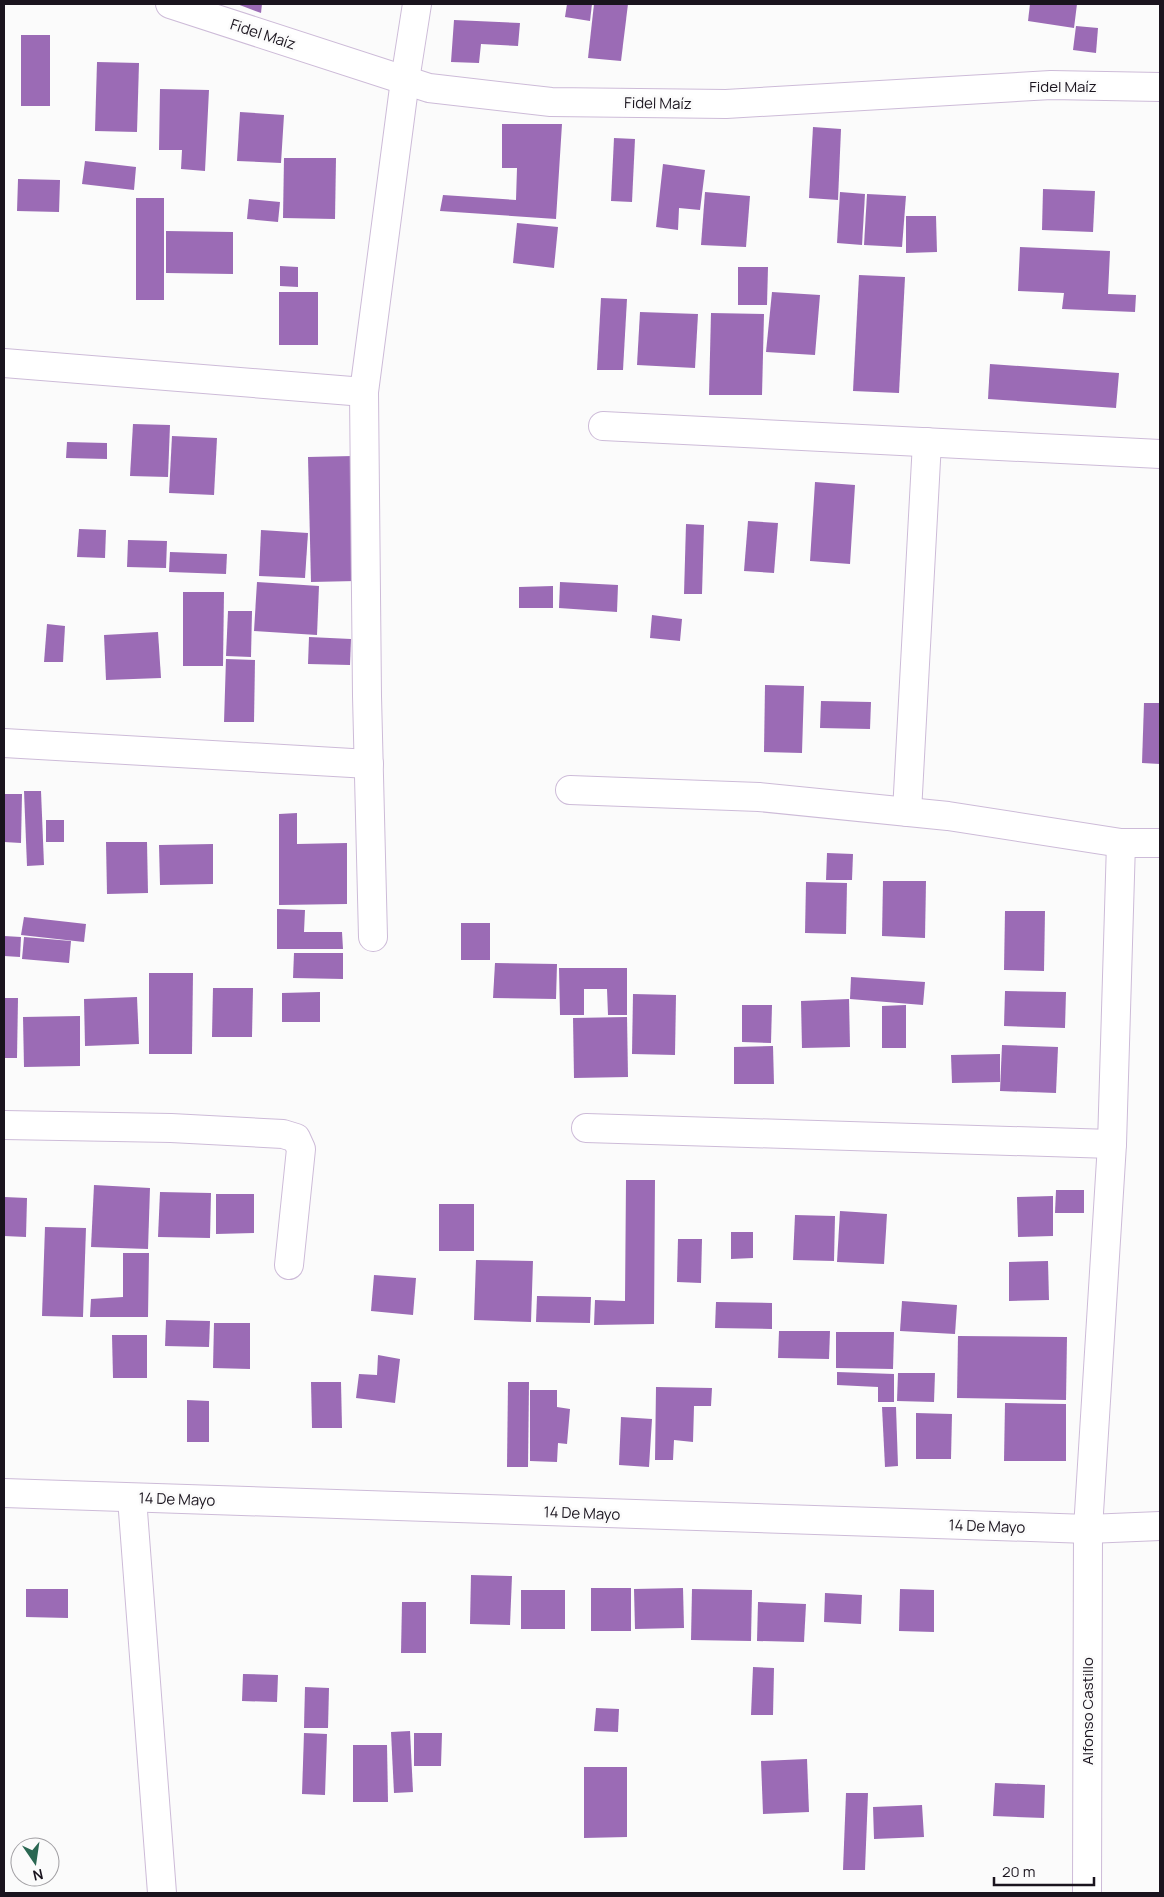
<svg xmlns="http://www.w3.org/2000/svg" width="1164" height="1897" font-family="Manrope,sans-serif">
  <style>
    .building { fill: #9b6bb5 }
    .lines { fill: none; stroke-linecap: round; stroke-linejoin: round }
    .minor-casing { stroke: #cdbbd8; stroke-width: 30 }
    .minor { stroke: #fff; stroke-width: 28 }
    .labels { text-anchor: middle; dominant-baseline: central; stroke-width: 5; stroke-linejoin: round; paint-order: stroke }
    .street-label { font-size: 15px; fill: #1a141e; stroke: #fbfbfb }
  </style>
  <rect width="100%" height="100%" fill="#fbfbfb"/>
  <g class="building">
    <polygon points="237,4 262,4 261,13"/>
    <polygon points="567,4 592,4 590,21 565,17"/>
    <polygon points="594,4 628,4 621,61 588,58"/>
    <polygon points="1030,4 1077,4 1074,28 1028,21"/>
    <polygon points="454,20 520,23 518,46 481,44 479,63 451,62"/>
    <polygon points="1076,26 1098,28 1096,53 1073,50"/>
    <rect x="21" y="35" width="29" height="71"/>
    <polygon points="97,62 139,63 137,132 95,131"/>
    <polygon points="160,89 209,90 205,171 181,169 182,150 159,150"/>
    <polygon points="240,112 284,115 281,163 237,161"/>
    <polygon points="502,124 562,124 556,219 440,211 443,195 516,200 517,168 502,168"/>
    <polygon points="813,127 841,129 838,200 809,198"/>
    <polygon points="614,138 635,139 632,202 611,201"/>
    <polygon points="284,158 336,158 335,219 283,218"/>
    <polygon points="85,161 136,167 134,190 82,184"/>
    <polygon points="663,164 705,170 700,210 679,208 678,230 656,227"/>
    <polygon points="18,179 60,180 59,212 17,211"/>
    <polygon points="1043,189 1095,191 1093,232 1042,230"/>
    <polygon points="705,192 750,196 746,247 701,245"/>
    <polygon points="840,192 865,194 862,245 837,243"/>
    <polygon points="867,194 906,196 902,247 864,245"/>
    <rect x="136" y="198" width="28" height="102"/>
    <polygon points="249,199 280,202 278,222 247,219"/>
    <polygon points="906,216 936,216 937,252 906,253"/>
    <polygon points="517,223 558,227 554,268 513,263"/>
    <polygon points="166,231 233,232 233,274 166,273"/>
    <polygon points="1020,247 1110,251 1108,294 1136,295 1135,312 1062,309 1064,293 1018,291"/>
    <polygon points="280,266 298,267 298,287 280,286"/>
    <polygon points="738,267 768,267 767,305 738,305"/>
    <polygon points="859,275 905,277 899,393 853,391"/>
    <rect x="279" y="292" width="39" height="53"/>
    <polygon points="772,292 820,295 815,355 766,352"/>
    <polygon points="601,298 627,299 623,370 597,370"/>
    <polygon points="640,312 698,314 695,368 637,365"/>
    <polygon points="711,313 764,314 762,395 709,395"/>
    <polygon points="990,364 1119,373 1116,408 988,399"/>
    <polygon points="133,424 170,425 168,477 130,476"/>
    <polygon points="172,436 217,438 214,495 169,493"/>
    <polygon points="67,442 107,443 107,459 66,458"/>
    <polygon points="353,456 356,581 311,582 308,457"/>
    <polygon points="815,482 855,485 850,564 810,561"/>
    <polygon points="748,521 778,523 774,573 744,571"/>
    <polygon points="686,524 704,525 702,594 684,594"/>
    <polygon points="79,529 106,530 105,558 77,557"/>
    <polygon points="261,530 308,533 305,578 259,576"/>
    <polygon points="128,540 167,541 166,568 127,567"/>
    <polygon points="170,552 227,554 226,574 169,572"/>
    <polygon points="257,582 319,586 317,635 254,631"/>
    <polygon points="560,582 618,585 617,612 559,608"/>
    <polygon points="553,586 553,608 519,608 519,587"/>
    <polygon points="183,592 224,592 223,666 183,666"/>
    <polygon points="228,611 252,611 251,657 226,656"/>
    <polygon points="652,615 682,619 680,641 650,638"/>
    <polygon points="47,624 65,626 63,662 44,662"/>
    <polygon points="158,632 161,678 106,680 104,635"/>
    <polygon points="309,637 351,639 350,665 308,664"/>
    <polygon points="226,659 255,660 254,722 224,722"/>
    <polygon points="765,685 804,686 802,753 764,752"/>
    <polygon points="821,701 871,702 870,729 820,728"/>
    <polygon points="1144,703 1160,703 1160,764 1142,763"/>
    <polygon points="24,791 41,791 44,865 27,866"/>
    <polygon points="4,794 22,794 21,843 4,842"/>
    <polygon points="297,813 297,844 347,843 347,904 279,905 279,814"/>
    <rect x="46" y="820" width="18" height="22"/>
    <polygon points="106,842 147,842 148,893 107,894"/>
    <polygon points="213,844 213,884 160,885 159,845"/>
    <polygon points="827,853 853,854 852,880 826,880"/>
    <polygon points="883,881 926,881 925,938 882,936"/>
    <polygon points="806,882 847,883 846,934 805,933"/>
    <polygon points="277,909 305,910 304,932 342,932 343,949 277,949"/>
    <polygon points="1005,911 1045,911 1044,971 1004,970"/>
    <polygon points="24,917 86,924 84,942 21,935"/>
    <rect x="461" y="923" width="29" height="37"/>
    <polygon points="4,936 21,937 20,957 4,956"/>
    <polygon points="24,937 71,941 69,963 22,959"/>
    <polygon points="294,953 343,953 343,979 293,978"/>
    <polygon points="495,963 557,964 556,999 493,998"/>
    <polygon points="559,968 627,968 627,1015 608,1015 607,989 584,989 584,1015 560,1015"/>
    <polygon points="149,973 193,973 192,1054 149,1054"/>
    <polygon points="851,977 925,982 923,1005 850,999"/>
    <polygon points="213,988 253,988 252,1037 212,1037"/>
    <polygon points="1005,991 1066,992 1065,1028 1004,1026"/>
    <polygon points="320,992 320,1022 282,1022 282,993"/>
    <polygon points="633,994 676,995 675,1055 632,1054"/>
    <polygon points="137,997 139,1044 85,1046 84,999"/>
    <polygon points="4,998 18,998 17,1058 4,1058"/>
    <polygon points="849,999 850,1047 802,1048 801,1001"/>
    <polygon points="742,1005 772,1005 771,1043 742,1042"/>
    <polygon points="906,1005 906,1048 882,1048 882,1006"/>
    <polygon points="80,1016 80,1066 24,1067 23,1017"/>
    <polygon points="627,1017 628,1077 574,1078 573,1018"/>
    <polygon points="1002,1045 1058,1047 1056,1093 1000,1091"/>
    <polygon points="773,1046 774,1084 734,1084 734,1047"/>
    <polygon points="1000,1054 1000,1082 952,1083 951,1055"/>
    <polygon points="626,1180 655,1180 654,1324 594,1325 595,1300 625,1301"/>
    <polygon points="94,1185 150,1188 148,1249 91,1247"/>
    <polygon points="1056,1190 1084,1190 1084,1213 1055,1213"/>
    <polygon points="160,1192 211,1193 210,1238 158,1237"/>
    <polygon points="216,1194 254,1194 254,1233 216,1234"/>
    <polygon points="1053,1196 1053,1236 1018,1237 1017,1197"/>
    <polygon points="4,1197 27,1198 26,1237 4,1236"/>
    <rect x="439" y="1204" width="35" height="47"/>
    <polygon points="840,1211 887,1214 884,1264 837,1262"/>
    <polygon points="795,1215 835,1216 834,1261 793,1260"/>
    <polygon points="45,1227 86,1228 83,1317 42,1316"/>
    <polygon points="731,1232 753,1232 753,1258 731,1259"/>
    <polygon points="678,1239 702,1239 701,1283 677,1282"/>
    <polygon points="123,1253 149,1253 148,1317 90,1317 91,1299 123,1297"/>
    <polygon points="476,1260 533,1261 531,1322 474,1320"/>
    <polygon points="1048,1261 1049,1300 1009,1301 1009,1262"/>
    <polygon points="374,1275 416,1278 413,1315 371,1311"/>
    <polygon points="537,1296 591,1297 590,1323 536,1322"/>
    <polygon points="902,1301 957,1305 955,1334 900,1331"/>
    <polygon points="716,1302 772,1303 772,1329 715,1328"/>
    <polygon points="166,1320 210,1321 209,1347 165,1346"/>
    <polygon points="214,1323 250,1323 250,1369 213,1368"/>
    <polygon points="779,1331 830,1331 829,1359 778,1358"/>
    <polygon points="836,1332 894,1332 893,1369 836,1368"/>
    <polygon points="112,1335 147,1335 147,1378 113,1378"/>
    <polygon points="958,1336 1067,1337 1066,1400 957,1398"/>
    <polygon points="378,1355 400,1359 395,1403 356,1398 359,1374 377,1375"/>
    <polygon points="837,1372 894,1374 894,1402 878,1402 878,1387 837,1385"/>
    <polygon points="898,1373 935,1373 934,1402 897,1401"/>
    <polygon points="311,1382 341,1382 342,1428 312,1428"/>
    <polygon points="508,1382 529,1382 528,1467 507,1467"/>
    <polygon points="656,1387 712,1388 711,1406 694,1406 693,1442 674,1440 673,1460 655,1460"/>
    <polygon points="530,1390 557,1390 557,1407 570,1409 567,1444 558,1443 557,1462 530,1461"/>
    <polygon points="187,1400 209,1401 209,1442 187,1442"/>
    <polygon points="1005,1403 1066,1404 1066,1461 1004,1461"/>
    <polygon points="882,1407 896,1407 898,1466 885,1467"/>
    <polygon points="916,1413 952,1414 951,1459 916,1459"/>
    <polygon points="621,1417 652,1419 649,1467 619,1465"/>
    <polygon points="471,1575 512,1576 510,1625 470,1624"/>
    <rect x="591" y="1588" width="40" height="43"/>
    <polygon points="683,1588 684,1628 635,1629 634,1589"/>
    <polygon points="26,1589 68,1589 68,1618 26,1617"/>
    <polygon points="692,1589 752,1590 751,1641 691,1640"/>
    <polygon points="900,1589 934,1590 934,1632 899,1631"/>
    <rect x="521" y="1590" width="44" height="39"/>
    <polygon points="825,1593 862,1595 861,1624 824,1622"/>
    <polygon points="402,1602 426,1602 426,1653 401,1653"/>
    <polygon points="758,1602 806,1604 804,1642 757,1641"/>
    <polygon points="753,1667 774,1668 773,1715 751,1715"/>
    <polygon points="243,1674 278,1675 277,1702 242,1701"/>
    <polygon points="305,1687 329,1688 328,1728 304,1728"/>
    <polygon points="596,1708 619,1709 618,1732 594,1731"/>
    <polygon points="410,1731 413,1792 394,1793 391,1732"/>
    <polygon points="304,1733 327,1734 325,1795 302,1794"/>
    <polygon points="414,1733 442,1733 441,1766 414,1766"/>
    <polygon points="353,1745 387,1745 388,1802 353,1802"/>
    <polygon points="807,1759 809,1812 763,1814 761,1761"/>
    <polygon points="584,1767 627,1767 627,1837 584,1838"/>
    <polygon points="995,1783 1045,1785 1044,1818 993,1816"/>
    <polygon points="846,1793 868,1793 865,1870 843,1870"/>
    <polygon points="922,1805 924,1837 874,1839 873,1807"/>
  </g>
  <g class="lines">
    <defs>
      <g id="minor">
        <polyline points="170,4 429,88 551,102 726,104 1051,85 1160,87"/>
        <polyline points="4,363 364,392"/>
        <polyline points="603,426 1160,454"/>
        <polyline points="4,743 369,764"/>
        <polyline points="570,790 759,797 948,816 1121,843 1160,843"/>
        <polyline points="907,812 927,442"/>
        <polyline points="373,937 367,696 364,392 405,80 417,4"/>
        <polyline points="4,1125 171,1128 283,1134 296,1138 301,1149 289,1265"/>
        <polyline points="586,1128 1112,1144"/>
        <polyline points="4,1493 1088,1529 1160,1526"/>
        <polyline points="132,1498 162,1893"/>
        <polyline points="1087,1893 1088,1529 1112,1144 1121,843"/>
      </g>
    </defs>
    <use href="#minor" class="minor-casing"/>
    <use href="#minor" class="minor"/>
  </g>
  <g class="labels">
    <g class="street-label">
      <text transform="translate(263 34) rotate(18)">Fidel Maíz</text>
      <text x="1063" y="86">Fidel Maíz</text>
      <text transform="translate(658 103) rotate(1)">Fidel Maíz</text>
      <text transform="translate(177 1499) rotate(2)">14 De Mayo</text>
      <text transform="translate(582 1513) rotate(2)">14 De Mayo</text>
      <text transform="translate(987 1526) rotate(2)">14 De Mayo</text>
      <text transform="translate(1087 1711) rotate(-90)">Alfonso Castillo</text>
    </g>
  </g>
  <rect width="1164" height="1897" fill="none" stroke="#1a141e" stroke-width="10"/>
  <g transform="translate(35 1862) rotate(167)"><circle r="24" fill="#fbfbfb" stroke="#a19fa3"/>
  <path d="M0-4L9 19L0 12L-9 19Z" fill="#2a6752"/>
  <text y="-8" font-size="14" font-weight="bold" text-anchor="middle" fill="#1a141e">N</text>
  </g>
  <path d="M994 1877v8h100v-8" fill="none" stroke="#1a141e" stroke-width="2.5"/>
  <text x="1002" y="1877" font-size="15" fill="#1a141e" stroke="#fbfbfb" stroke-width="4" paint-order="stroke">20 m</text>
</svg>
